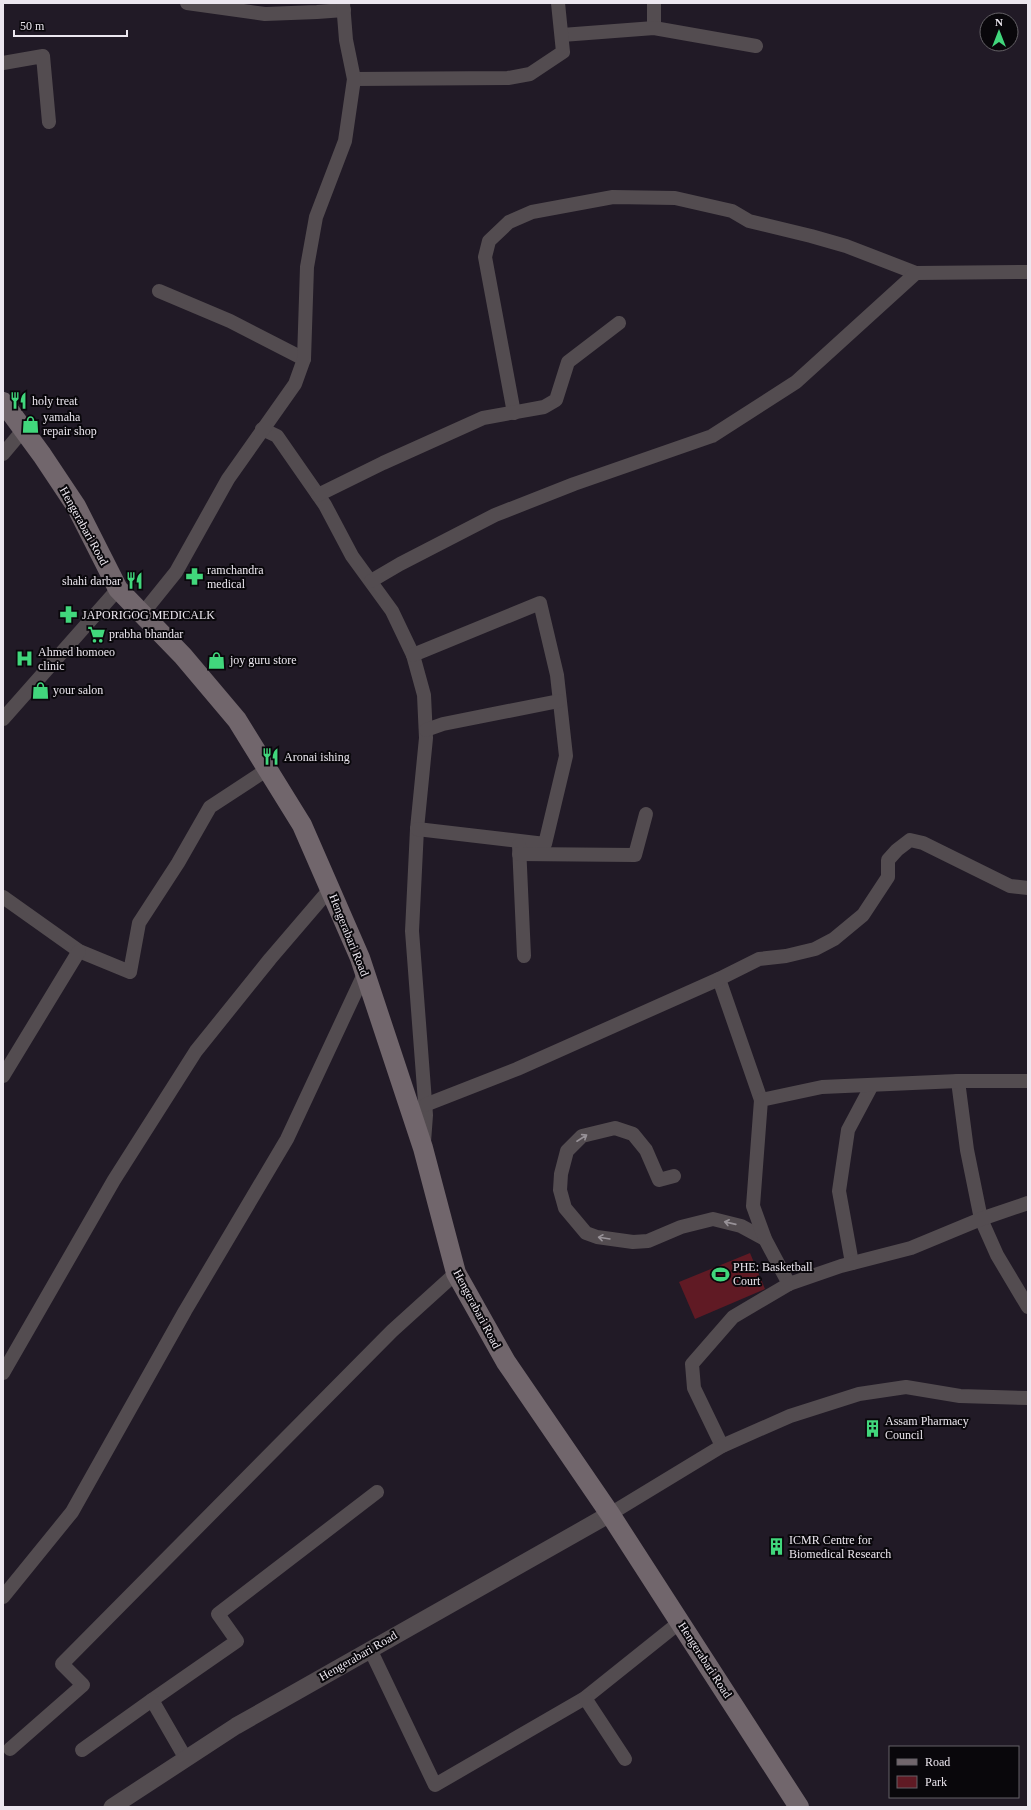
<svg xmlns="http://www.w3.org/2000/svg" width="1031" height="1810" font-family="'Times New Roman',serif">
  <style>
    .green { fill: #601a24 }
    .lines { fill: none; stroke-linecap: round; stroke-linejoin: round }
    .minor { stroke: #534c50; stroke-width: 14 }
    .tertiary { stroke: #534c50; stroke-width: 17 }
    .secondary { stroke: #71666c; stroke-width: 20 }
    .oneway { stroke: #989298 }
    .labels { text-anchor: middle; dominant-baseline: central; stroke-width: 4; stroke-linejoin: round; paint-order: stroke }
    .poi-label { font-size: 12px; fill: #ece7ef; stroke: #09070b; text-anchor: start }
    .street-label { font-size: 12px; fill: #ece7ef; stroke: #09070b }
  </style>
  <rect width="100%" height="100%" fill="#211a26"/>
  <polygon class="green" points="750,1253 765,1289 695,1319 679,1282"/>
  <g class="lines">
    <g class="minor">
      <polyline points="187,3 265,14 317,12 344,10"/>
      <polyline points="654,28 654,3"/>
      <polyline points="562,35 654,28 756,46"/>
      <polyline points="3,63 43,56 49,122"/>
      <polyline points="354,79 508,78 530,74 563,52 558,3"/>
      <polyline points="159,291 230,321 304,359"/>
      <polyline points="514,413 485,257 489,241 509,222 532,212 613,197 675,198 732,211 749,221 811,236 846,246 916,273"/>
      <polyline points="262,429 277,436 325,505 352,556 392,611 413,655 424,695 426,738 417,829 412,931 426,1115 424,1142"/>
      <polyline points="3,454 24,429"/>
      <polyline points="318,495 383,463 483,418 544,407 556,400 568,362 619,323"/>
      <polyline points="371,581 400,564 495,515 574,484 712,436 796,382 916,273 1028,272"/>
      <polyline points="143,613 176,572 228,479 295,384 304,359 307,267 316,217 345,141 354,79 346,40 343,3"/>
      <polyline points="413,655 540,603 557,675 566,756 545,844 417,829"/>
      <polyline points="3,719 118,589"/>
      <polyline points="426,730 443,724 559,701"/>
      <polyline points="519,845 524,956"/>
      <polyline points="519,854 635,855 646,814"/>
      <polyline points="3,897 79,951 130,972 139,923 178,863 210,807 268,769"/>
      <polyline points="719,979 761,1100"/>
      <polyline points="3,1076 79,951"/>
      <polyline points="958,1081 967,1150 981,1219 997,1255 1028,1307"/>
      <polyline points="425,1105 517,1069 719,979 759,959 786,956 815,949 834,939 863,915 888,877 888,860 897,850 910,840 923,843 1010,886 1028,888"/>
      <polyline points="674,1176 659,1180 646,1150 633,1134 615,1128 582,1136 567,1151 561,1174 560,1190 565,1208 586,1233 597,1237 633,1242 648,1241 681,1227 713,1219 741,1226 765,1239"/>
      <polyline points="852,1263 839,1191 848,1130 872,1085"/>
      <polyline points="789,1284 765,1239 753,1206 761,1100 822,1087 958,1081 1028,1081"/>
      <polyline points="3,1373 114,1180 196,1051 270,959 330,889"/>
      <polyline points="722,1446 694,1388 692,1364 733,1317 789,1284 841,1266 911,1248 981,1219 1028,1203"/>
      <polyline points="610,1514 722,1446 790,1416 859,1394 906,1387 960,1396 1028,1398"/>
      <polyline points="3,1597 72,1512 185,1311 287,1139 365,972"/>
      <polyline points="370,1649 435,1785 585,1698 680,1622"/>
      <polyline points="585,1698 625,1759"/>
      <polyline points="152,1700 237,1641 218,1614 377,1492"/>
      <polyline points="10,1749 83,1685 62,1664 392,1331 456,1273"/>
      <polyline points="82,1750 152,1700 186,1759"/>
    </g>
    <polyline class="tertiary" points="112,1807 236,1726 610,1514"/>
    <polyline class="secondary" points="3,402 42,455 76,506 118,589 183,656 237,720 302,825 360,958 423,1148 456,1273 506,1362 610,1514 799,1807"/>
  </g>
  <defs><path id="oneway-shaft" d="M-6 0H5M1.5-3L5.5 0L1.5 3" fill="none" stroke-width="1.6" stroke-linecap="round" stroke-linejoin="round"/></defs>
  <g class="oneway">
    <use href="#oneway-shaft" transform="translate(582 1138) rotate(-33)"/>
    <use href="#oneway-shaft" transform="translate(730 1223) rotate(-167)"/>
    <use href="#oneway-shaft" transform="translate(604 1238) rotate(-171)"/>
  </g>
  <defs>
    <symbol id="restaurant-bare" viewBox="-9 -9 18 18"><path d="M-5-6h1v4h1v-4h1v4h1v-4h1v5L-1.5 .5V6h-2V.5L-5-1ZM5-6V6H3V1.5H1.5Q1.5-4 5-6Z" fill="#41d77c" stroke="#09070b" stroke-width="2.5" paint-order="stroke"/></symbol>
    <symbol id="shop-bare" viewBox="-9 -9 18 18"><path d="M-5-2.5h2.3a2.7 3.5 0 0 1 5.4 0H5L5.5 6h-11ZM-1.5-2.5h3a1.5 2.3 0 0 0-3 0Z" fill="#41d77c" stroke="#09070b" stroke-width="2.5" paint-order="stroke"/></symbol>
    <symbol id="pharmacy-bare" viewBox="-9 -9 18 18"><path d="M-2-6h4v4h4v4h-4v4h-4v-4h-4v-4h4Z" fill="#41d77c" stroke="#09070b" stroke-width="2.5" paint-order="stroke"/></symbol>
    <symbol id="supermarket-bare" viewBox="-9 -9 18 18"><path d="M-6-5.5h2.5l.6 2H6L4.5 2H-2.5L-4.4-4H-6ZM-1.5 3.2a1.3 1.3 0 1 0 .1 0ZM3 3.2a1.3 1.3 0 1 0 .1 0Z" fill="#41d77c" stroke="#09070b" stroke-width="2.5" paint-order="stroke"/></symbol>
    <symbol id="hospital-bare" viewBox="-9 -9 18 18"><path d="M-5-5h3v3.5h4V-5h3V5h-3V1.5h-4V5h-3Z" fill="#41d77c" stroke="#09070b" stroke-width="2.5" paint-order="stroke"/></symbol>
    <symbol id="stadium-bare" viewBox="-9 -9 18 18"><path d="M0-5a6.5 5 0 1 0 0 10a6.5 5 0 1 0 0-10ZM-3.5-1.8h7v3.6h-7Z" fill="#41d77c" stroke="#09070b" stroke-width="2.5" paint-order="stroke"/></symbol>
    <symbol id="building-bare" viewBox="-9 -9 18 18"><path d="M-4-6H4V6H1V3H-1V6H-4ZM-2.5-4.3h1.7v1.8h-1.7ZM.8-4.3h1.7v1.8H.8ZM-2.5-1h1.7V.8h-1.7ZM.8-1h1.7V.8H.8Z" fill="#41d77c" stroke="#09070b" stroke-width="2.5" paint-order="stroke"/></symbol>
  </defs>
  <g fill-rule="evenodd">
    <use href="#restaurant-bare" x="6" y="388" width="25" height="25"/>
    <use href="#shop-bare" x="18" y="412" width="25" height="25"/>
    <use href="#pharmacy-bare" x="182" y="564" width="25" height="25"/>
    <use href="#restaurant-bare" x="122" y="568" width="25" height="25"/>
    <use href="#pharmacy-bare" x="56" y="602" width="25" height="25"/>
    <use href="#supermarket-bare" x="84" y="622" width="25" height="25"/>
    <use href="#hospital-bare" x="12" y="646" width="25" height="25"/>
    <use href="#shop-bare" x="204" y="648" width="25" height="25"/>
    <use href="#shop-bare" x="28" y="678" width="25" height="25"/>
    <use href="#restaurant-bare" x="258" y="744" width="25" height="25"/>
    <use href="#stadium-bare" x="708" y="1262" width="25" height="25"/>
    <use href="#building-bare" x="860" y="1416" width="25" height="25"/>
    <use href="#building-bare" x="764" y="1534" width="25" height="25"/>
  </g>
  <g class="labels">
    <g class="poi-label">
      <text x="32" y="401">holy treat</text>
      <text x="43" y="417">yamaha<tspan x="43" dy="14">repair shop</tspan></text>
      <text x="207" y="570">ramchandra<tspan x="207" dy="14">medical</tspan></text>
      <text x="121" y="581" text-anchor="end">shahi darbar</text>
      <text x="82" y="615">JAPORIGOG MEDICALK</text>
      <text x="109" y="634">prabha bhandar</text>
      <text x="38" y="652">Ahmed homoeo<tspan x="38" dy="14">clinic</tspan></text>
      <text x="230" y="660">joy guru store</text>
      <text x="53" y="690">your salon</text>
      <text x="284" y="757">Aronai ishing</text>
      <text x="733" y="1267">PHE: Basketball<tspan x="733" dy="14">Court</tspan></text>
      <text x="885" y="1421">Assam Pharmacy<tspan x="885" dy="14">Council</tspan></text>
      <text x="789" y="1540">ICMR Centre for<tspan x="789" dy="14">Biomedical Research</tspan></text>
    </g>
    <g class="street-label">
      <text transform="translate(84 526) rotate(61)">Hengerabari Road</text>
      <text transform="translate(349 935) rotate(68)">Hengerabari Road</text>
      <text transform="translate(477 1309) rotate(62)">Hengerabari Road</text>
      <text transform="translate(358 1656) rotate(-30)">Hengerabari Road</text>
      <text transform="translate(705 1660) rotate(57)">Hengerabari Road</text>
    </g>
  </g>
  <rect width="1031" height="1810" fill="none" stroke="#ece7ef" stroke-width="8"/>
  <rect x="889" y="1746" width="130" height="52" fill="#09070b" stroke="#646166"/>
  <rect x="897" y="1759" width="20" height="6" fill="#71666c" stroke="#646166"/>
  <text x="925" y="1766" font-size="12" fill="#ece7ef">Road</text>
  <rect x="897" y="1776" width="20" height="12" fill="#601a24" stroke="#646166"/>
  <text x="925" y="1786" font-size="12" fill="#ece7ef">Park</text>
  <g transform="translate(999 32)"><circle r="19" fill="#09070b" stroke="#646166"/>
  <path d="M0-3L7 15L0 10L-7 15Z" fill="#41d77c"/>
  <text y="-6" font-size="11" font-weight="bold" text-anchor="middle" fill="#ece7ef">N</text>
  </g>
  <path d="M14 30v6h113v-6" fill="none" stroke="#ece7ef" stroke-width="2"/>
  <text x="20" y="30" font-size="12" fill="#ece7ef" stroke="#09070b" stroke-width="3" paint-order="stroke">50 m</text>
</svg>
